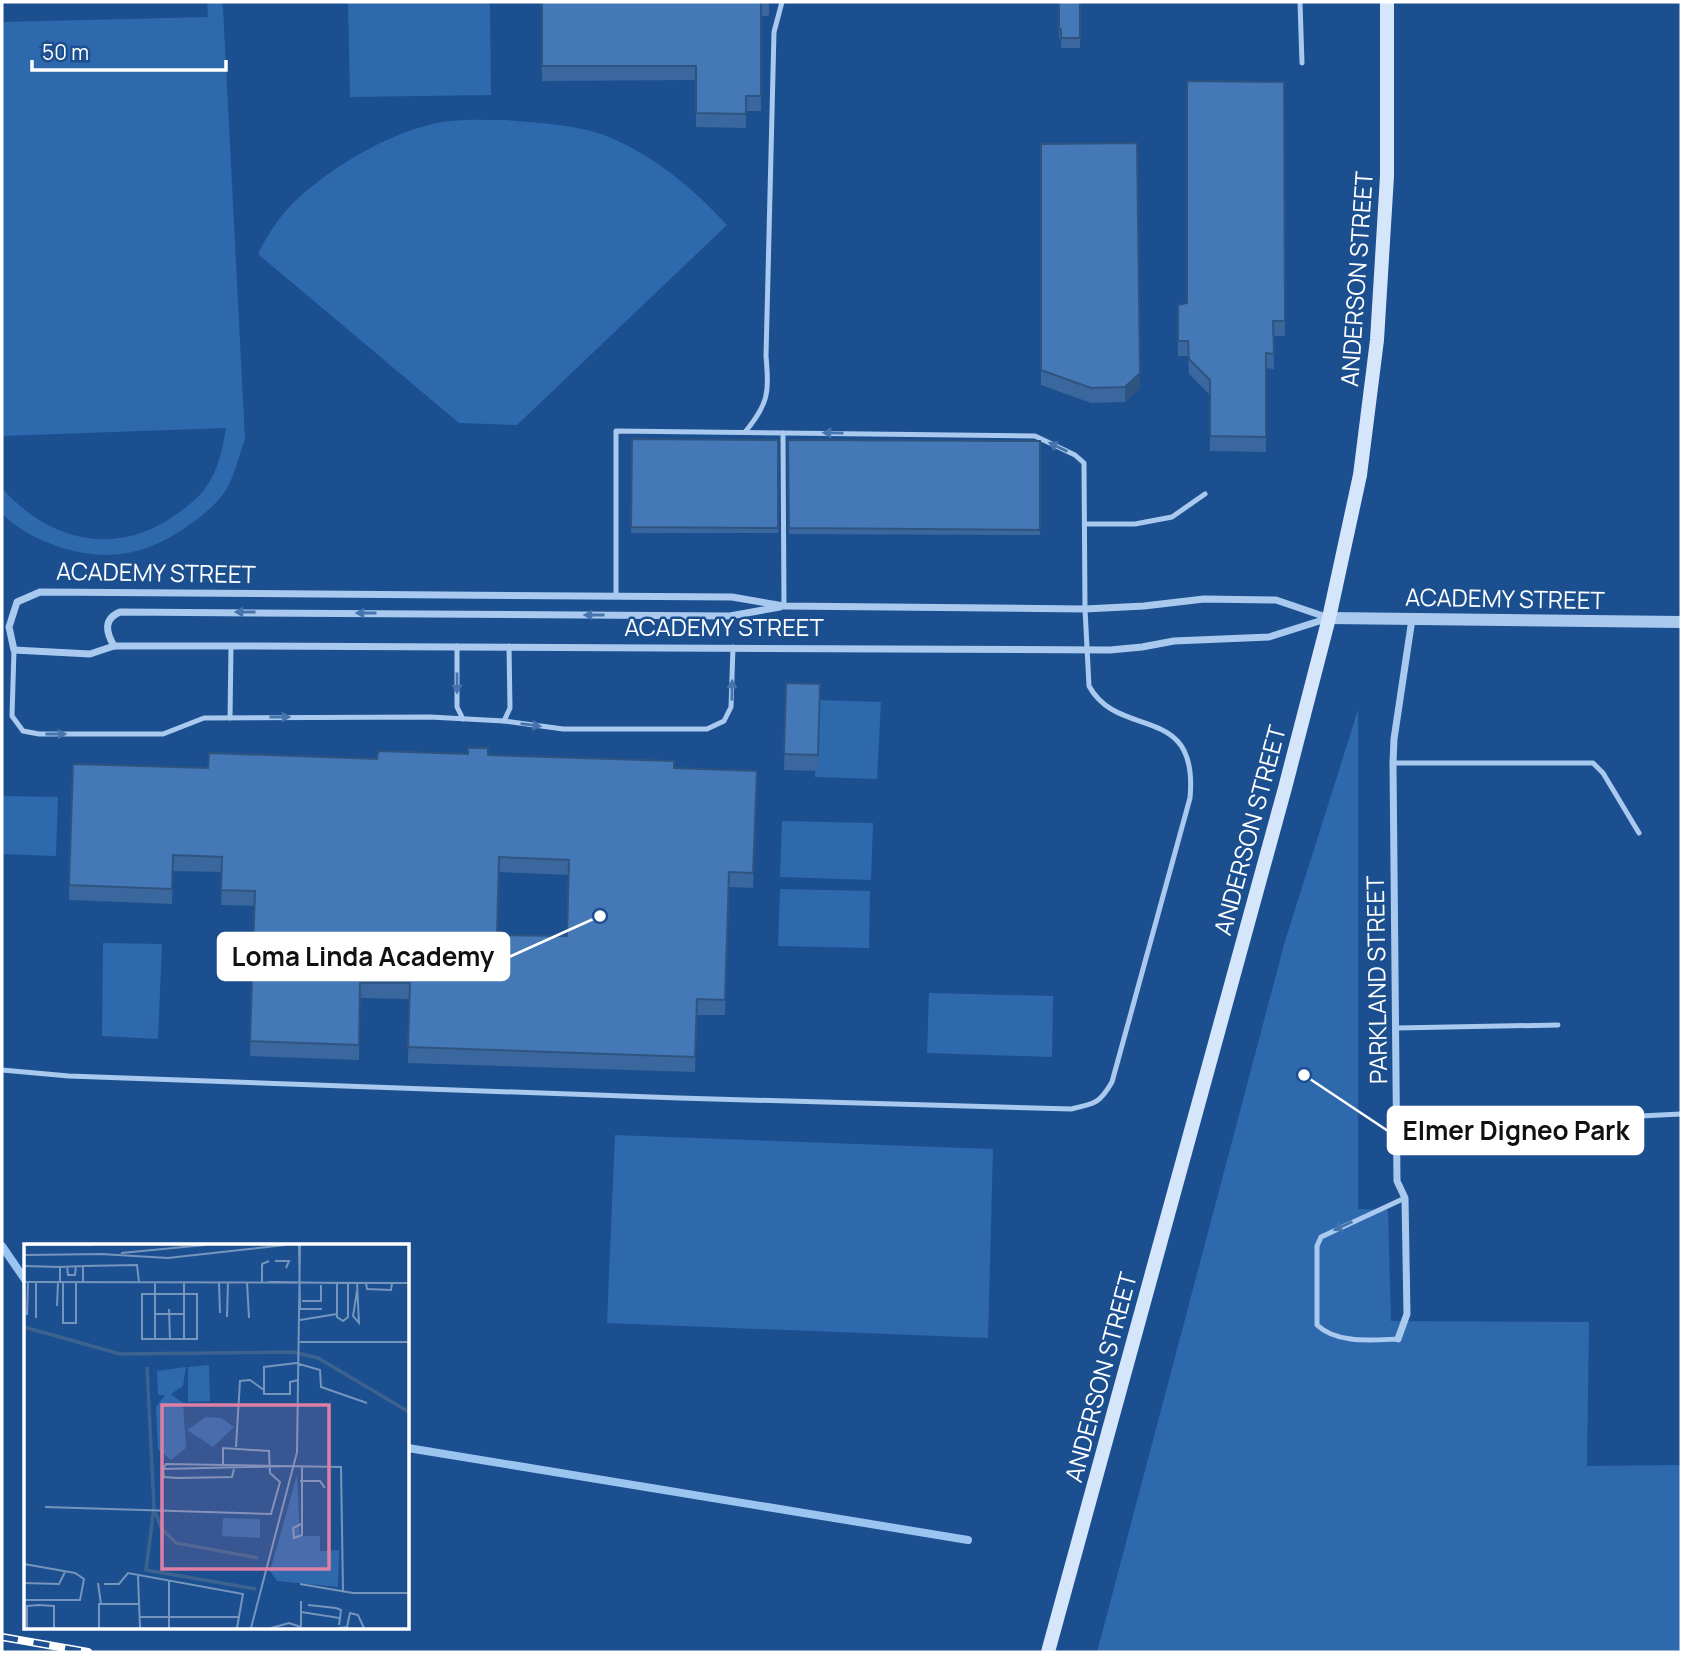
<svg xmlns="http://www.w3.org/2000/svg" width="1683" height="1654" font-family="Manrope,sans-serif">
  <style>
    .park { fill: #2e69ad }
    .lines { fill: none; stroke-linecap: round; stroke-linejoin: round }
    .stream { stroke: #9cc4f0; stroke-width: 8 }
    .service { stroke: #a9c9ee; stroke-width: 5 }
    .minor { stroke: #a9c9ee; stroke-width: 7 }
    .tertiary { stroke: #a9c9ee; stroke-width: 12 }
    .secondary { stroke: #d6e6fa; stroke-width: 14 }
    .rail-casing { stroke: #fff; stroke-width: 8 }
    .rail { stroke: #1b4f8f; stroke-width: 5; stroke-dasharray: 16; stroke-linecap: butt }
    .wall { fill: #3a679d; fill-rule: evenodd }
    .shaded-wall { fill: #305480 }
    .building { fill: #4478b7; stroke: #305480; stroke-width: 2; fill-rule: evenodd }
    .oneway { fill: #4674ac }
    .labels { text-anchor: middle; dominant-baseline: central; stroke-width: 5; stroke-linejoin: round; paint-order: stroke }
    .street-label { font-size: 24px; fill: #fff; stroke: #1b4f8f }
    .inset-river { fill: none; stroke: #3c6290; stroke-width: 3.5 }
    .inset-road { fill: none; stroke: #7695bc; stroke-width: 2 }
    .view { fill: #dd80a5; fill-opacity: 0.15; stroke: #dd80a5; stroke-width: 3.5 }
    .inset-edge { fill: none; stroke: #fff; stroke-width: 3.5 }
    .leader { fill: none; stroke: #fff; stroke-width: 2.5 }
    .callout-dot { fill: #fff; stroke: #1b4f8f; stroke-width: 2.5 }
    .callout { fill: #fff; stroke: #fff; stroke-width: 2.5 }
    .callout-label { font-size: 26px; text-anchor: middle; font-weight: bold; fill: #111 }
  </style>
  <rect width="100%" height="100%" fill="#1b4f8f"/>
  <g class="park">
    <path d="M207 2H222L223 8 245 439C239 455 235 475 226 490 218 503 204 514 192 523 145 558 100 564 46 542 30 535 13 526 2 513V488C49 542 118 558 178 513 191 504 203 494 211 479 220 463 223 445 226 428L2 436V22L208 17Z"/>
    <polygon points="348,2 490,2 491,95 350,97"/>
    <path d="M505 120C536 123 571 124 601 134 650 152 692 187 727 225L517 425 459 423 258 254C267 236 277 220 291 205 328 168 398 126 451 121 469 119 487 120 505 120Z"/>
    <polygon points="816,700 881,702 877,779 815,777"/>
    <polygon points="1358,710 1358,1209 1388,1210 1391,1321 1589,1322 1587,1466 1681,1465 1681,1652 1097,1652 1285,941"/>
    <polygon points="2,796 58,797 56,856 2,854"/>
    <polygon points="782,821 873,823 871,880 780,877"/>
    <polygon points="780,889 870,891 869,948 778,946"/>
    <polygon points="103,943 162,944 158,1039 102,1036"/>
    <polygon points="929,993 1053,996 1052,1057 927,1053"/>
    <polygon points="615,1135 993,1149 988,1338 607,1323"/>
  </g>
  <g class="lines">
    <g class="stream">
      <polyline points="2,1246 26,1281"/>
      <polyline points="408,1448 968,1540"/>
    </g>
    <g class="service">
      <polyline points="1300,2 1302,63"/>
      <path d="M745 432C769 403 769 393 766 356L774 32 782 2"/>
      <polyline points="783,433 784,606"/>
      <polyline points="1086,524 1135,524 1172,517 1205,494"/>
      <polyline points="457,646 457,707 463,719"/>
      <polyline points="14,650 12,716 23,731 39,734 163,734 204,718 430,717 504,721 563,729 707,729 724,721 731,707 733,647"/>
      <polyline points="230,718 231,646"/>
      <polyline points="504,721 510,708 509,646"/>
      <polyline points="1393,763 1593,763 1603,773 1639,833"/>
      <polyline points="1396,1028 1558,1025"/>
      <path d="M2 1070 69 1076 679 1098 1071 1109C1095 1104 1100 1103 1112 1082L1190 798C1199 701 1119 741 1089 686L1085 609 1084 463 1075 455 1035 436 616 431V596"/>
      <polyline points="1620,1117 1681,1114"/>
      <path d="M1398 1339C1372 1340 1337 1344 1317 1325V1246L1321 1237 1405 1198"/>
    </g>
    <g class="minor">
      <polygon points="40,592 732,597 784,606 1085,609 1144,606 1204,599 1276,600 1329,618 1269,637 1174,641 1142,647 1110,650 231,646 114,646 90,654 14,650 9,627 17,602"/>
      <path d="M114 646C106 632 103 619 120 612L730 616 780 607"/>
      <polyline points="1398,1339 1407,1314 1405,1198 1397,1181 1393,763 1394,739 1412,619"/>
    </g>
    <polyline class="tertiary" points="1329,618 1681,622"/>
    <polyline class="secondary" points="1048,1652 1285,788 1329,618 1360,475 1377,340 1387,176 1387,2"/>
    <defs>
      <polyline id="rail" points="2,1637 88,1652"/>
    </defs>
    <use href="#rail" class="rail-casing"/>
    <use href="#rail" class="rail"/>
  </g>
  <g class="wall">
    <polygon points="541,2 769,2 769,16 761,16 761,111 746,111 746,128 696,127 696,80 542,81"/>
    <polygon points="1059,2 1080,2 1080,48 1061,48 1061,39 1059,39"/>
    <polygon points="1284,82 1285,336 1273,336 1274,369 1266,368 1266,452 1210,451 1210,395 1189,374 1188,356 1178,356 1178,305 1187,303"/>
    <polygon points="1041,144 1140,388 1125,402 1091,403 1041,385"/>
    <polygon points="632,439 778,440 778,533 631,533"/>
    <polygon points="788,440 1040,441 1040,535 789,534"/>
    <polygon points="786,683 820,684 818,771 784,770"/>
    <path d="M468 754 674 768 757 786 753 888 729 887 725 1015H697L695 1072 408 1063 409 999 360 998 359 1060 250 1056 254 906 221 905 222 872 173 871 172 904 69 900V885L208 768ZM499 872 569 875 567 936 497 935Z"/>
  </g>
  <polygon class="shaded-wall" points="1140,373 1140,388 1125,402 1125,387"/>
  <g class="building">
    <polygon points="542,2 761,2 761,96 746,96 746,114 696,113 696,66 542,66"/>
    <polygon points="1059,2 1080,2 1080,38 1061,38 1061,29 1059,29"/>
    <polygon points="1187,81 1284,82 1285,321 1273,321 1274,354 1266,353 1266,437 1210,436 1210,380 1189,359 1188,341 1178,341 1178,305 1187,303"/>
    <polygon points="1137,143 1140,373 1125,387 1091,388 1041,370 1041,144"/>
    <polygon points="632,439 778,440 778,528 631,527"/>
    <polygon points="788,440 1040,441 1040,530 789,528"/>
    <polygon points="786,683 820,684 818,755 784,754"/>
    <path d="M468 748H488V755L674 761V768L757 771 753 873 729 872 725 1000 697 999 695 1057 408 1047 410 983H360L359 1045 250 1041 255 891 221 890 222 857 173 855 172 889 69 885 73 764 208 768 209 753 377 759 378 751 468 754ZM499 857 569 860 567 936 497 935Z"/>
  </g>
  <defs><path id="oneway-solid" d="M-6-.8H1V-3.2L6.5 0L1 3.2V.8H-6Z" transform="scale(1.75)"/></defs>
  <g class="oneway">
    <use href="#oneway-solid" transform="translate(833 433) rotate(-179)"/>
    <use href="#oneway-solid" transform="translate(1058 447) rotate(-154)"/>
    <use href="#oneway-solid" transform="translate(245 612) rotate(-180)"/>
    <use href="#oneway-solid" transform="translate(366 613) rotate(-180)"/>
    <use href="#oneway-solid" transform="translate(594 615) rotate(-180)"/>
    <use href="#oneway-solid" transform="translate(457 683) rotate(90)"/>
    <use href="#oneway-solid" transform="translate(732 690) rotate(-89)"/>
    <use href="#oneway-solid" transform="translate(280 717)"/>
    <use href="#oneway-solid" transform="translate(531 725) rotate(7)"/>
    <use href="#oneway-solid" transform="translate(56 734)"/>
    <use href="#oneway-solid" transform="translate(1343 1226) rotate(155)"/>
  </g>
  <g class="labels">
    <g class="street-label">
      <text transform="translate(1356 279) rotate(-86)">ANDERSON STREET</text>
      <text transform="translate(156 572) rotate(1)">ACADEMY STREET</text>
      <text transform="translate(1505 598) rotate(1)">ACADEMY STREET</text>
      <text x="724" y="626">ACADEMY STREET</text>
      <text transform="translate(1249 830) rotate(-75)">ANDERSON STREET</text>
      <text transform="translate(1376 980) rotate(-91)">PARKLAND STREET</text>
      <text transform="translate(1100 1377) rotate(-75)">ANDERSON STREET</text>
    </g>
  </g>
  <g transform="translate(24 1244)">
    <rect width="385" height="385" fill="#1b4f8f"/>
    <path d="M185 121 186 157 164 158V123ZM162 123 159 142 147 150 159 159 162 204 147 216 134 205 132 163 141 151H134L133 127ZM182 173 197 174 210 183 189 203 163 186ZM273 231 276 292H296V307L315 306 314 343 253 337 246 327ZM199 274 236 275V294L198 292Z" fill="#2e69ad"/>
    <path class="inset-river" d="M0 83 96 110 269 108 294 114 385 168M123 123 130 263 122 326 232 345M131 268 138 285 152 299 234 314"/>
    <path class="inset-road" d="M0 1H68M275 1 276 64M97 9 181 1M77 10 144 14 261 1M0 11 81 10M251 17H265L262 24M0 22 36 23M43 22 44 31H51L52 22M0 38 385 39M12 38V74M36 38V23L59 22M39 38V79H52V38M59 38V22L113 21 115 38M131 38V96M160 38V95M195 38 196 69M223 38 225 74M238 38V20L245 17M244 38 311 39M313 39V73L319 77 324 73V39M333 39 335 79 329 72 333 47M342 39 343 45 367 46 368 39M118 50H173V95H118ZM278 57H297V41M33 62 34 38M145 65 146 96M276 65H298M131 70H160M3 71 4 38M203 73 204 38M276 76 313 70M276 98H385M274 136 266 138V150H240V123L272 119 296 126 297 143 343 159M212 203 216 137 226 136 240 146M139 225 142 220 317 223 319 347M139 225 269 222M139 225 140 233 154 234 208 233 210 225M276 237H296L301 244M21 263 247 270 256 238 246 229 245 207 199 204V220M277 280 269 284 270 294 278 291V222M0 320 51 329 60 335 56 356H0M114 332 116 384M0 339 35 340 41 328M74 339 77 360M80 340H95L104 329 219 350 213 384M276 340 329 349H385M277 357V383M284 361 312 364 317 366 316 374M277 368 316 374 315 381M116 373H216M3 384V362L15 361 30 362V384M75 384V360H116M145 384V337M227 384 273 208 276 1M247 384 265 379 277 383M314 384 323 383 326 369 334 371 340 384"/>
    <path class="view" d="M138 161H305V325H138Z"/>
    <rect width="385" height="385" class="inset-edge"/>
  </g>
  <path class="leader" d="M600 916L509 957M1304 1075L1388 1131"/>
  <g class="callout-dot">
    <circle cx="600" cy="916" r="7"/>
    <circle cx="1304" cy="1075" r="7"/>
  </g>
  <g class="callout">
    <rect x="218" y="933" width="291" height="47" rx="7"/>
    <rect x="1388" y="1107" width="255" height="47" rx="7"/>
  </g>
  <g class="callout-label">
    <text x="363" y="966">Loma Linda Academy</text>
    <text x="1516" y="1140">Elmer Digneo Park</text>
  </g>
  <rect width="1683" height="1654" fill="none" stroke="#ffffff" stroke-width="7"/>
  <path d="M32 60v10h194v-10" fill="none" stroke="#ffffff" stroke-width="3.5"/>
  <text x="42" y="60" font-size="21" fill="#ffffff" stroke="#1b4f8f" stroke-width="5" paint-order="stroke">50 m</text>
</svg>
